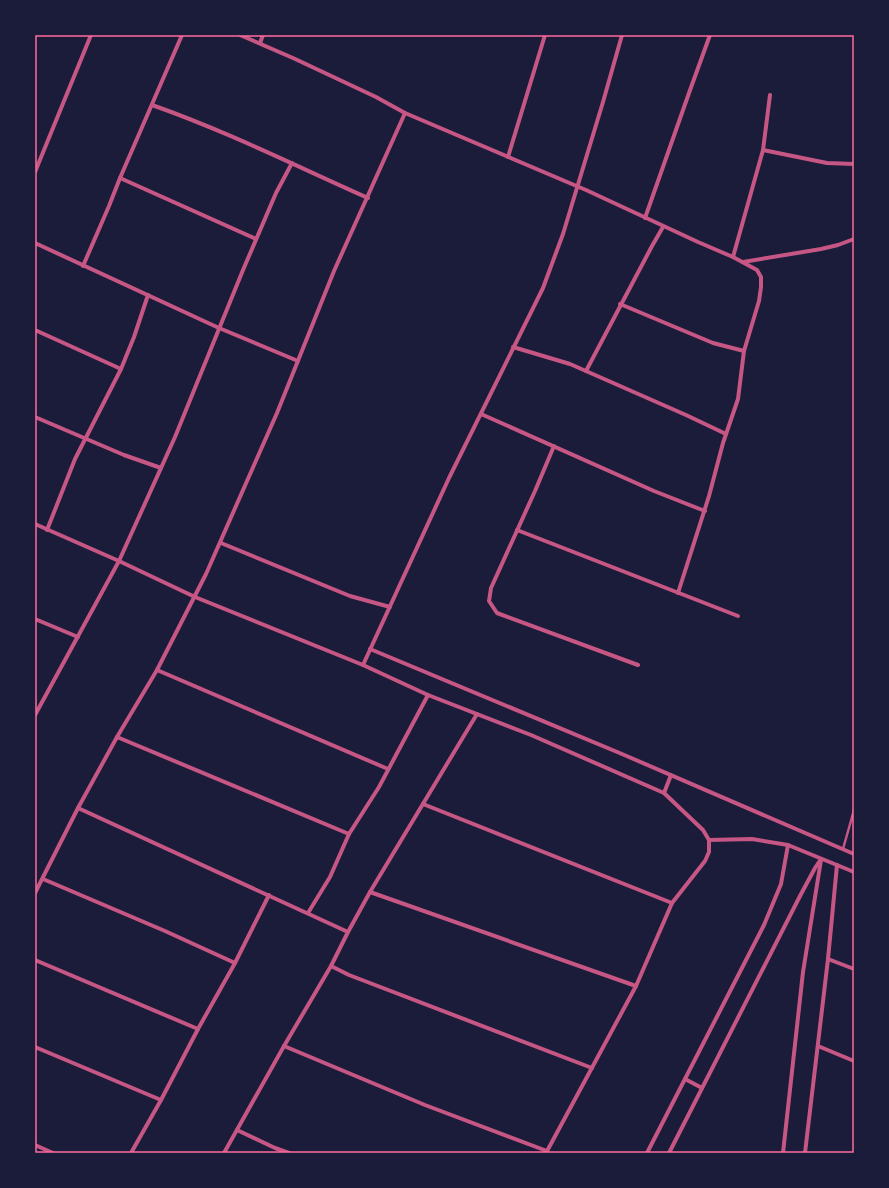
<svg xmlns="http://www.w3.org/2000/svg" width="889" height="1188" font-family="Arial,sans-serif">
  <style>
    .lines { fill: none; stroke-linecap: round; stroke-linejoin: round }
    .service { stroke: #c65784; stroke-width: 2.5 }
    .minor { stroke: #c65784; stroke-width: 4 }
    .neatline { fill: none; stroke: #ff6b9d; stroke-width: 1.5 }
  </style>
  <rect width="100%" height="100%" fill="#1b1b3a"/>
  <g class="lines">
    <polyline class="service" points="843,849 854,810"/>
    <g class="minor">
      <polyline points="240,35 293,58 376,97 405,113 586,190 698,242 733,257 757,270 761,277 761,287 759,301 744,351 738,399 723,443 709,496 678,593"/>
      <polyline points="260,43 263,35"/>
      <path d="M152 105C226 131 296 166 368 198"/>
      <polyline points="763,150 827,163 854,164"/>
      <polyline points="508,157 545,35"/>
      <polyline points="35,172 91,35"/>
      <polyline points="120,178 256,239"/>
      <polyline points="645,218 689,93 710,35"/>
      <polyline points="35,243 219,328 298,361"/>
      <polyline points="733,257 763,150 770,95"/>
      <polyline points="743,262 821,249 838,245 854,239"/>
      <polyline points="83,266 109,206 120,178 182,35"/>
      <polyline points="620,304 713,343 744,351"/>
      <polyline points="35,330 121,369"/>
      <polyline points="513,347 570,364 686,415 726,434"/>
      <polyline points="586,371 652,246 663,227"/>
      <polyline points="481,414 654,491 705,511"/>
      <polyline points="35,417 124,455 161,468"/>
      <polyline points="554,446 535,491 491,588 489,601 497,613 638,665"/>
      <polyline points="35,524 119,561 195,597 363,665 428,695 531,735 664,793 703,830 709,840 709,852 705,861 672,903 636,986 546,1153"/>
      <polyline points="47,530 75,459 121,369 134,337 148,295"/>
      <polyline points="517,530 738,616"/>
      <polyline points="221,543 350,596 390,607"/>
      <polyline points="35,619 78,637"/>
      <polyline points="370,649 622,754 854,854"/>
      <polyline points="363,665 449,478 543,288 563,234 603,102 622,35"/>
      <polyline points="157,670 388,769"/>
      <polyline points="35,715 119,561 175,437 243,270 276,193 292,163"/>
      <polyline points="117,737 349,834"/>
      <polyline points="664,793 671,775"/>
      <polyline points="423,804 672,903"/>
      <polyline points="78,808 348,932 370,892 477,714"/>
      <polyline points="709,840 752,839 788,845 854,872"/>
      <polyline points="43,879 165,931 235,963"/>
      <polyline points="370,892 636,986"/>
      <polyline points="35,893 78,808 117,737 157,670 206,574 277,413 334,271 405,113"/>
      <polyline points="308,913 330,877 349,834 379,787 428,695"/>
      <polyline points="348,932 331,966 284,1046 425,1105 547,1151"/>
      <polyline points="828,959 854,969"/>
      <polyline points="35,960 198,1029"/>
      <polyline points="331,966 349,975 592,1068"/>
      <polyline points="818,1046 854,1061"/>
      <polyline points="35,1047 161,1100"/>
      <polyline points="685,1079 702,1088"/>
      <polyline points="237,1130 275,1148 289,1153"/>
      <polyline points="35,1145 53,1153"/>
      <polyline points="131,1153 161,1100 198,1029 235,963 269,895"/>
      <polyline points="224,1153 284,1046"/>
      <polyline points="647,1153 764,925 781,884 788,845"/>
      <polyline points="669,1153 800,896 815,868 821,859"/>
      <polyline points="783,1153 803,972 821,860"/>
      <polyline points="805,1153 828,959 837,865"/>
    </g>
  </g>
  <rect width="889" height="1188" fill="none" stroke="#1b1b3a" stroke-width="72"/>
  <rect x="36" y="36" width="817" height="1116" class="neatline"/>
</svg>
